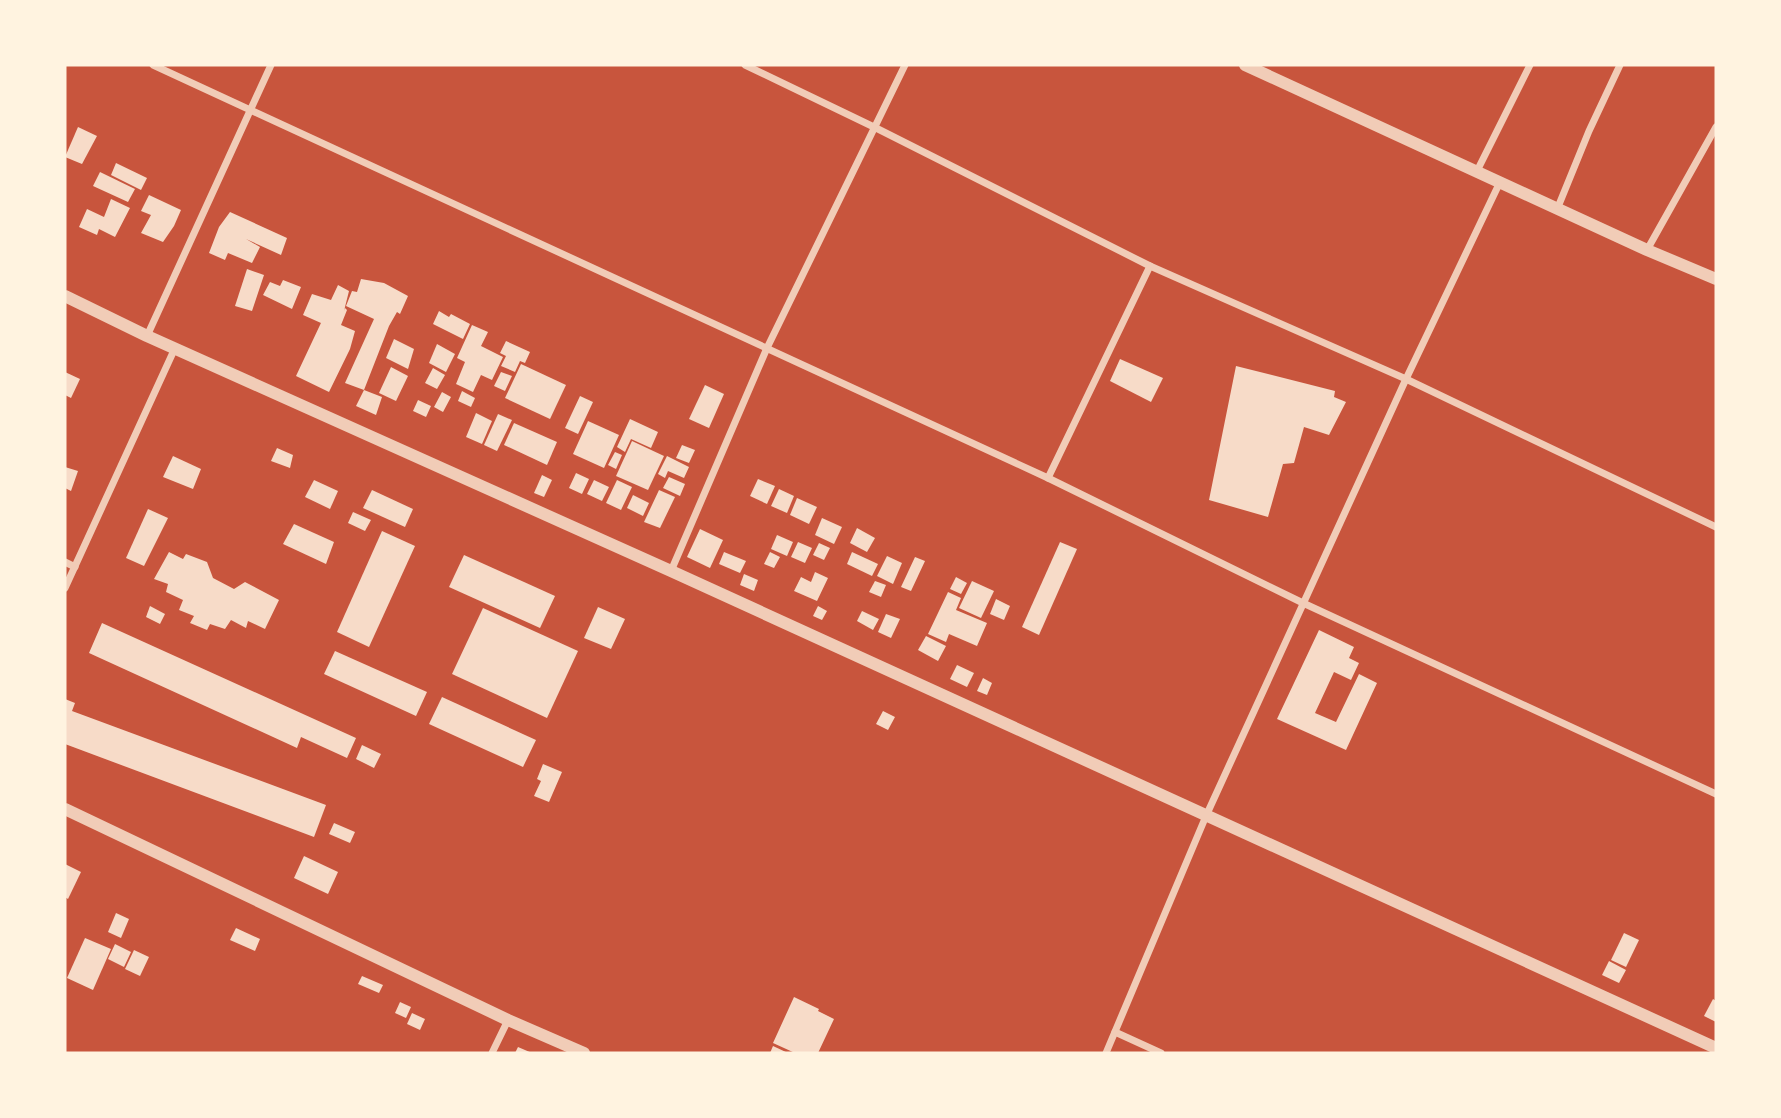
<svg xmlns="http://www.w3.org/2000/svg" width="1781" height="1118" font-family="Bitter,serif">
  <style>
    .building { fill: #f7dbc8 }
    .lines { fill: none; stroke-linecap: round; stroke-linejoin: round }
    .minor { stroke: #f1ccb7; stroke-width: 7 }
    .tertiary { stroke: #f1ccb7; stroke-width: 12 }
  </style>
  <rect width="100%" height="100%" fill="#c8553d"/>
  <g class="building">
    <polygon points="78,127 97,136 82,164 65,157"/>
    <polygon points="116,163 147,178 141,190 111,175"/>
    <polygon points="100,172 135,189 128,202 93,186"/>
    <polygon points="149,195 181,210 174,226 163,242 141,233 151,215 141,211"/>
    <polygon points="111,199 130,208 115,237 99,229 97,235 79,227 87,209 104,217"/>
    <polygon points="230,212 287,238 281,255 246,239 260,247 252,263 228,253 225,260 209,253 219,227"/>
    <polygon points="247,269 264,275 252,311 235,306"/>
    <polygon points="361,279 384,283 408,296 400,314 397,312 389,326 364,390 345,383 374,319 346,306 352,291 357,292"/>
    <polygon points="283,280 301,287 292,309 263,295 270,282 280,286"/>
    <polygon points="338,285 349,291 344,311 345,308 347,310 341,325 355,331 350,349 329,392 296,376 328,308 321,323 303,315 312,294 331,300"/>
    <polygon points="439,311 449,317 451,314 470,324 463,339 433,324"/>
    <polygon points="472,325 488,332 481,346 503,357 492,380 481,375 473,392 456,384 465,362 457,358"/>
    <polygon points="394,339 414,349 408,369 386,358"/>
    <polygon points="506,341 530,352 525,363 520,361 515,372 501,366 506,356 500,353"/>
    <polygon points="437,344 455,354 446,372 429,363"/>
    <polygon points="1120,359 1163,378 1151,402 1110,381"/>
    <polygon points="521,364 566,385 550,419 505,398"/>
    <polygon points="1236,366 1335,391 1334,397 1346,402 1329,435 1304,427 1294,463 1283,464 1268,517 1209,500"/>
    <polygon points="391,367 408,376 396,401 379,393"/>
    <polygon points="433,368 445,375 437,389 425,383"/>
    <polygon points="65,372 80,379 71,398 65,395"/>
    <polygon points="501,372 512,376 505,391 494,386"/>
    <polygon points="705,385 724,394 709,428 689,419"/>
    <polygon points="364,390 382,397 376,415 356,406"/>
    <polygon points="462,391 475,398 471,407 458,401"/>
    <polygon points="442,392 451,397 443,412 434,407"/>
    <polygon points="580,396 593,402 578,434 565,428"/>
    <polygon points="418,400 431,406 426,417 413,411"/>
    <polygon points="476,413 492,421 482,444 466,437"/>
    <polygon points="498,414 512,420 497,451 484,445"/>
    <polygon points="630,419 658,432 651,448 631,439 625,452 617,447"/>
    <polygon points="588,421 619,435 604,468 573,454"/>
    <polygon points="514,423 557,442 547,465 504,445"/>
    <polygon points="632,441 664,456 648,490 616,476"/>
    <polygon points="682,445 695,450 689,463 676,458"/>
    <polygon points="277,448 293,455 290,468 271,461"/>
    <polygon points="615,452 622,455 616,469 608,465"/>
    <polygon points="173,456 201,469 193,489 163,477"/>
    <polygon points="667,456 689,467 684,478 668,471 665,478 658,474"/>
    <polygon points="65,467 78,471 71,491 65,488"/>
    <polygon points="576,473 589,479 582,494 569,488"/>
    <polygon points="542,475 552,480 544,497 534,493"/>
    <polygon points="669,477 685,484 680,496 663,488"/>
    <polygon points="758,479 775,486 767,504 750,496"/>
    <polygon points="314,480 338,491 330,509 305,497"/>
    <polygon points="594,480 609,487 602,501 587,494"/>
    <polygon points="617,480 632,487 621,510 606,503"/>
    <polygon points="779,489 794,496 787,513 771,506"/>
    <polygon points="372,490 413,509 405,527 363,508"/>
    <polygon points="659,490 675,497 660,528 644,522"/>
    <polygon points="633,495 649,503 643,516 627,508"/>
    <polygon points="797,498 817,507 809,524 790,515"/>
    <polygon points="148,509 168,518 144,566 126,558"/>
    <polygon points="353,512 371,520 365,531 348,523"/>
    <polygon points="822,518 842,527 834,544 815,535"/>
    <polygon points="294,524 334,542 326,564 283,544"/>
    <polygon points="857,528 875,538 867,552 850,543"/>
    <polygon points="700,529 723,540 710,568 687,557"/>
    <polygon points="382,531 415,546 369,647 337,632"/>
    <polygon points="777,535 793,542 787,556 771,549"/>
    <polygon points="798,542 812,548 805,563 791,557"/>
    <polygon points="1060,542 1077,549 1039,635 1022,627"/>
    <polygon points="819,543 830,548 824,560 813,555"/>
    <polygon points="169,552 183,559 186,554 207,562 213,578 234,589 245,582 279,600 265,629 248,621 246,628 231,620 225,629 210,624 207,630 190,623 194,616 179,610 183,600 166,592 168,584 154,579"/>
    <polygon points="724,552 746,561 740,573 719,564"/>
    <polygon points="770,552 780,557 774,568 764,564"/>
    <polygon points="852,552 878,564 872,576 847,564"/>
    <polygon points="464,555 555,596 540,628 449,587"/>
    <polygon points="887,556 902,563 893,584 877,576"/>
    <polygon points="915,557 925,561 911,591 901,587"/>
    <polygon points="815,572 828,578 817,601 794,591 801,577 811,582"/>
    <polygon points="744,574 758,580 754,591 740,585"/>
    <polygon points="956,577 967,583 961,594 950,589"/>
    <polygon points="875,581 886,585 881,597 869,592"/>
    <polygon points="972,581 994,591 981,618 959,608"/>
    <polygon points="948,592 961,598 956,610 987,623 977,646 949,634 946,642 928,634"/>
    <polygon points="996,599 1010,606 1004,620 990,614"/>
    <polygon points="150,606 165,614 160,624 146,617"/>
    <polygon points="818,606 827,611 822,620 813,616"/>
    <polygon points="598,607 625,619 611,649 584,638"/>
    <polygon points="483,608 578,651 547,718 452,674"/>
    <polygon points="862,611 879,619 873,630 857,621"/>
    <polygon points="886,614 900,619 891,638 878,632"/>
    <polygon points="102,623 356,738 347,758 301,737 297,748 89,653"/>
    <polygon points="1319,630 1354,647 1349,658 1359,663 1351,680 1334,672 1315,713 1336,722 1359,674 1377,683 1346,750 1277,719"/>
    <polygon points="926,636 946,646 938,661 918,650"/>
    <polygon points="335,651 427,692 416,716 324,674"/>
    <polygon points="957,665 974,673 967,687 950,679"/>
    <polygon points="983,678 992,683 987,695 977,691"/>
    <polygon points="442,697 536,740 523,767 429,724"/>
    <polygon points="65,699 75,703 72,711 326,805 314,837 65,744"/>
    <polygon points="883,711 895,717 888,730 876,724"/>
    <polygon points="362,745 381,754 374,768 356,759"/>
    <polygon points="543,764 562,772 549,802 534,796 541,781 537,779"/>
    <polygon points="334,823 355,832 350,843 329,834"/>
    <polygon points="304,856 338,872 328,894 294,878"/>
    <polygon points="65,864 81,872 68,899 65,897"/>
    <polygon points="116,913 129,919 121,938 108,932"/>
    <polygon points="236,928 260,939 255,951 230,940"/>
    <polygon points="1624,933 1639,940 1626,967 1611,960"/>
    <polygon points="85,938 111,949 93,990 67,978"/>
    <polygon points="115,944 131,952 124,967 108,959"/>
    <polygon points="134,950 149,957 140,976 125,969"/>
    <polygon points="1609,961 1626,970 1619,983 1602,975"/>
    <polygon points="362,976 383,985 379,993 358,984"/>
    <polygon points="794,997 819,1009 818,1011 834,1019 818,1053 795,1053 773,1043"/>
    <polygon points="1713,999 1716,1001 1716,1022 1704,1016"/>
    <polygon points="400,1002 411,1007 406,1018 395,1013"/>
    <polygon points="412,1013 425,1019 420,1030 407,1024"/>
    <polygon points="773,1046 788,1053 770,1053"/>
    <polygon points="518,1047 532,1053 515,1053"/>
  </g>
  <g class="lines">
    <g class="minor">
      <polyline points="153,65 1048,478 1303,603 1716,794"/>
      <polyline points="745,65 876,128 1150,266 1406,379 1716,527"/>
      <polyline points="1477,171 1530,65"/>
      <polyline points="1558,207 1589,131 1620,65"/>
      <polyline points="1647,250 1716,127"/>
      <polyline points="147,336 271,65"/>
      <polyline points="1048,478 1150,266"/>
      <polyline points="65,562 75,567"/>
      <polyline points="671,571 767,348 905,65"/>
      <polyline points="65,588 175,348"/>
      <polyline points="1115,1032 1161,1053"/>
      <polyline points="492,1053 508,1020"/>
      <polyline points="1106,1053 1206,816 1406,379 1500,182"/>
    </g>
    <g class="tertiary">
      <polyline points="1245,65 1647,250 1716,279"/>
      <polyline points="65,296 147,336 671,571 1716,1048"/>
      <polyline points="65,809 508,1020 584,1053"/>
    </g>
  </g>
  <rect width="1781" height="1118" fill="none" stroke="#fff3e0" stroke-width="133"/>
</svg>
